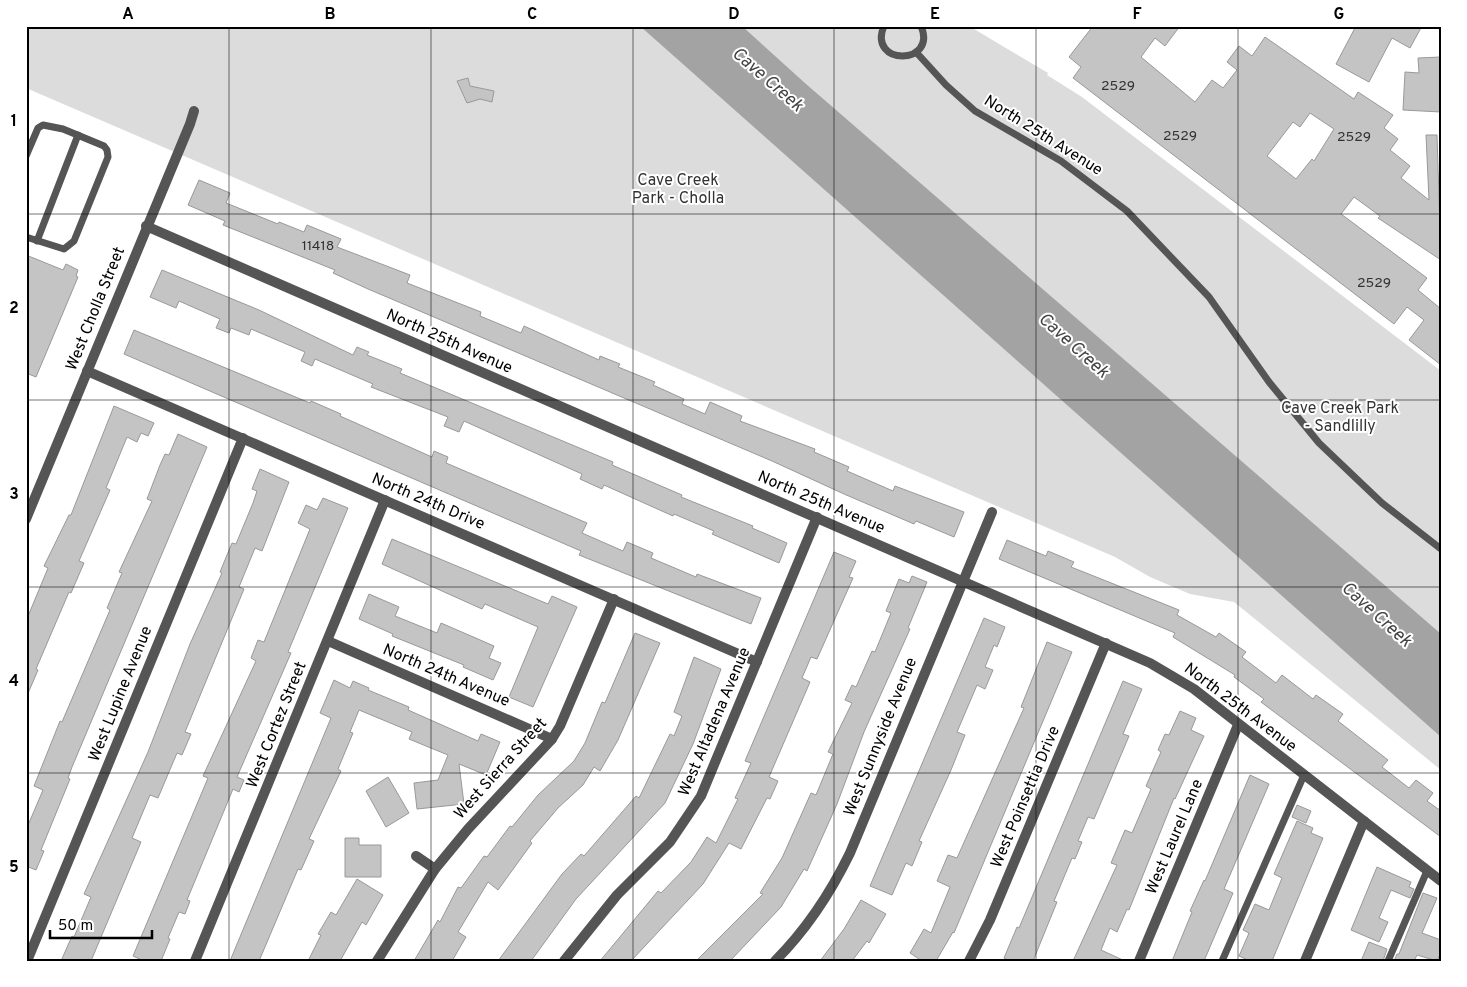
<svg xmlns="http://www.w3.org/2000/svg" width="1467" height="987" font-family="Overpass,sans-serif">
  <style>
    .green { fill: #dcdcdc }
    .water { fill: #a3a3a3 }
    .building { fill: #c4c4c4; stroke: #999; fill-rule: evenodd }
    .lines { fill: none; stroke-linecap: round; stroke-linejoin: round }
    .service { stroke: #555; stroke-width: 7 }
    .minor { stroke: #555; stroke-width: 10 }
    .grid { fill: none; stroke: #000; stroke-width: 1; stroke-opacity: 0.55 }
    .labels { text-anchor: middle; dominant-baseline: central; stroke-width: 4; stroke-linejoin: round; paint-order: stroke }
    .number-label { font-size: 14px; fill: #313131 }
    .street-label { font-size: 16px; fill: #000; stroke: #fff }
    .park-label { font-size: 16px; fill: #333; stroke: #fff }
    .water-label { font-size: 18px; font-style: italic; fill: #444; stroke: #fff }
    .neatline { fill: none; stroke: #000; stroke-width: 2 }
    .grid-label { font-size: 16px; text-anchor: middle; font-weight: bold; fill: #000 }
  </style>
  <rect width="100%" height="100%" fill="#fff"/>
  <polygon class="green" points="26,26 969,26 1048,73 1047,75 1082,97 1441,371 1441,770 1234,602 1190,594 1150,577 1115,557 26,88"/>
  <polygon class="water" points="640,26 742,26 806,84 1441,634 1441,737"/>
  <g class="building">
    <path d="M1093 26H1180L1165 46 1155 38 1141 57 1195 102 1212 80 1223 88 1237 70 1227 62 1239 46 1252 56 1265 37 1354 99 1358 92 1393 115 1384 128 1398 139 1390 150 1410 166 1401 178 1429 200 1426 135H1437L1441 260 1378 218 1380 216 1354 197 1341 214 1427 278 1418 290 1441 309V365L1409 340 1424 320 1407 307 1394 324 1073 78 1081 67 1069 57ZM1310 113 1334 129 1314 161 1312 159 1296 179 1267 156 1293 122 1300 127Z"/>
    <polygon points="1356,26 1422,26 1410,48 1392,38 1369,82 1336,64"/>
    <polygon points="1441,57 1441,112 1403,110 1405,72 1419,73 1418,58"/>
    <polygon points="468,78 470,86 494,91 492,102 480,99 467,103 457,81"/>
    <polygon points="199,180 230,193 226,203 278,224 279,222 304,232 307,225 341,239 337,247 410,275 407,283 481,312 480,316 521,333 524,326 599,360 600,356 620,364 618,367 655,382 653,385 684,399 682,404 705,414 710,402 742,416 740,421 815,449 814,452 849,467 847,471 893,491 895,486 964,512 954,537 916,521 914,524 844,494 772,461 368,289 333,273 335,270 223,225 225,221 188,205"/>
    <polygon points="26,255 63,270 66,264 78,270 76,276 78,277 36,377 26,373"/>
    <polygon points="162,270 259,310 353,355 357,347 369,352 367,355 402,369 400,373 613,462 612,465 682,495 681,497 753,526 752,528 787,543 779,563 712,534 714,531 674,514 673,516 604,485 602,489 580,479 582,474 464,421 459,432 444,426 448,417 371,387 373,384 315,359 312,366 301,361 305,352 251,329 249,335 231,328 229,333 216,328 220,319 179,301 176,308 150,297"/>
    <polygon points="134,330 310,403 311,401 341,414 340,416 432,457 434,451 448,457 446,463 587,523 582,533 623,551 627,542 653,553 651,558 696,577 697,574 761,598 751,624 579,555 581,551 124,354"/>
    <polygon points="114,406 154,423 148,436 141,433 137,442 127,437 106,488 110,490 79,561 84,563 71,593 69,592 36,669 38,670 26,698 26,621 48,568 44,566 69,515 71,515"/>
    <polygon points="178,434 207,447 72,767 68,778 70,779 41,850 44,851 36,870 26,866 26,830 43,790 34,786 60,721 62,722 110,610 107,608 122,573 119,572 152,501 147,499 160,465 165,454 169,455"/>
    <polygon points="260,469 289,482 262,551 255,548 239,587 244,589 185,732 191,734 182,755 177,753 158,798 150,795 132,838 141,842 91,961 61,961 72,936 74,937 91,897 84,894 148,752 190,644 222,573 220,572 232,543 236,544 253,503 257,491 252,489"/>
    <polygon points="323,498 348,508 288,652 291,653 237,777 244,780 239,792 233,789 187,900 190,901 185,914 179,912 168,938 170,939 161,961 144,961 133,956 208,778 203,776 256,661 251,658 258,640 264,642 310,529 298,523 306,505 317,510"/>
    <polygon points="392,539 548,604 552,596 577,607 533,707 509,697 538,627 485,604 482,609 382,564"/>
    <polygon points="1007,540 1046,556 1048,551 1074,562 1071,567 1179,610 1177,615 1216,637 1219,633 1246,652 1242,657 1276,683 1282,675 1313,699 1316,695 1343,714 1338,721 1388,760 1382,767 1409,788 1416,780 1433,793 1427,801 1441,811 1441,837 1261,702 1264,699 1234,677 1235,675 1173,637 1175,633 999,559"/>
    <polygon points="834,552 856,561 849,577 853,578 817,659 811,657 802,678 810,682 769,777 778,781 770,799 767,798 741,849 729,843 703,884 631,961 600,961 658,891 661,893 691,862 707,837 716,843 738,799 735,798 751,763 745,761"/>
    <polygon points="912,576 927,582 908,628 910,629 864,732 837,804 807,871 804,869 781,907 730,961 696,961 763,894 760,893 782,858 811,793 816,795 833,754 828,752 852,703 845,700 852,685 856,687 872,651 875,652 891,613 886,611 899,579 909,583"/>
    <polygon points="369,594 399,607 395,616 437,633 441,623 494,646 489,658 501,663 493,680 463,667 464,665 392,636 393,634 359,619"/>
    <polygon points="984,618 1005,627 997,647 994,645 985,667 993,670 985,689 977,685 957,732 965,735 951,770 919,841 922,842 912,866 906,863 892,895 870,886"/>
    <polygon points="635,633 660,643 618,740 600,771 594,767 583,785 558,808 530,841 532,843 498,890 488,882 458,932 466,937 452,961 414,961 438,920 440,922 458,887 461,888 484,856 487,857 510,826 512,827 538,795 574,761 585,743 602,702 605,703"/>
    <polygon points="1047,642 1072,652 954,933 953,932 936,961 922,961 910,953 924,929 931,933 950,887 937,881 948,855 957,858 1024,708 1021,707"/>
    <polygon points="694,657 721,669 693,744 665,803 576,899 531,961 498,961 562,874 581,854 584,856 636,796 639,798 670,734 674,736 682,716 674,712"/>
    <polygon points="334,680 350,688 353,681 369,688 368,690 409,707 408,710 478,741 481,734 500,742 486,775 459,764 464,804 417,809 414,783 438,780 448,755 409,739 412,732 359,710 350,732 353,733 338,769 341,771 309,839 314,841 301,870 298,869 259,961 230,961 331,718 320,713"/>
    <polygon points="1123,681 1142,689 1123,734 1129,736 1094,819 1088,817 1078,841 1082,842 1075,859 1072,858 1054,901 1057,902 1033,961 1010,961 1004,958 1017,927 1019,928"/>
    <polygon points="1180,711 1196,718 1191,730 1204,736 1175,799 1174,798 1129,910 1127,909 1117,932 1110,928 1101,950 1125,961 1073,961 1117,865 1111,863 1125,830 1132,833 1151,789 1146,786 1161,752 1158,750 1165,734 1169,735"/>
    <polygon points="1250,775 1269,784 1224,889 1233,893 1204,961 1172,961 1192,912 1190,911 1204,880 1205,881"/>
    <polygon points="388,777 409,813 386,827 366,791"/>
    <polygon points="1297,805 1311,811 1306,823 1292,817"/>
    <polygon points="1297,821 1313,828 1311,833 1323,838 1272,961 1250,961 1239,956 1249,933 1243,930 1255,904 1269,910 1282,878 1274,874"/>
    <polygon points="345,838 359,838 359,845 381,845 381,877 345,877"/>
    <polygon points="1377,867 1411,882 1409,887 1414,889 1410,898 1391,890 1379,918 1388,922 1379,942 1351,930"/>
    <polygon points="357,879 383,895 366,925 362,922 340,961 308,961 321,935 318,934 331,912 336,915"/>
    <polygon points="1423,893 1437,898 1422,933 1441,940 1441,952 1437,961 1417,955 1414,961 1394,961 1397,954 1399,954"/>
    <polygon points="861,900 886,914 869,943 867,941 852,961 820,961 844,929"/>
    <polygon points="1369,942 1387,949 1383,961 1361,961"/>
  </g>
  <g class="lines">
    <g class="service">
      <path d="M884 26C867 66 938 66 921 26"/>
      <polyline points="916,52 946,85 975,111 1061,161 1127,211 1209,297 1269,382 1319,443 1382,503 1441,549"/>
      <polyline points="26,156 38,128 43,125 63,129 104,146 107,150 108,157 74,241 64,249 26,237"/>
      <polyline points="37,241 78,135"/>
      <polyline points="1222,961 1304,775"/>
      <polyline points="1388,961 1427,871"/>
    </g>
    <g class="minor">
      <polyline points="146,226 1150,663 1194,689 1441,881"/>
      <polyline points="87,371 757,662"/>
      <polyline points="26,519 190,124 194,111"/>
      <polyline points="328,641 552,739"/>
      <polyline points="416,856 435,869"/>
      <polyline points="27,961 243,438"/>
      <polyline points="195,961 385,500"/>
      <polyline points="377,961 435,869 468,829 552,739 560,726 614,599"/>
      <polyline points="564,961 617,895 670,842 701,796 817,517"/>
      <path d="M775 961C807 929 830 894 850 853L992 512"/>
      <polyline points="969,961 990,920 1106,643"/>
      <polyline points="1139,961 1238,725"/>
      <polyline points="1305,961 1364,821"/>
    </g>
  </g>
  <path class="grid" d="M229 26V961M431 26V961M633 26V961M834 26V961M1036 26V961M1238 26V961M26 214H1441M26 400H1441M26 587H1441M26 773H1441"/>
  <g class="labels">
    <g class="number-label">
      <text x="1118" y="86">2529</text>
      <text x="1180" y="136">2529</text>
      <text x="1354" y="137">2529</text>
      <text x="318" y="246">11418</text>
      <text x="1374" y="283">2529</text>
    </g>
    <g class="street-label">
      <text transform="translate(1043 136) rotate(32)">North 25th Avenue</text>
      <text transform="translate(96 309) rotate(-68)">West Cholla Street</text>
      <text transform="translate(449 342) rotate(24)">North 25th Avenue</text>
      <text transform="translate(428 502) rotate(23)">North 24th Drive</text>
      <text transform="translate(821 503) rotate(23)">North 25th Avenue</text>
      <text transform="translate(446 676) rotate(23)">North 24th Avenue</text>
      <text transform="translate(121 694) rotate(-68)">West Lupine Avenue</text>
      <text transform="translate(1240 708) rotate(37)">North 25th Avenue</text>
      <text transform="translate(715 722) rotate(-67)">West Altadena Avenue</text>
      <text transform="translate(277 725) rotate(-68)">West Cortez Street</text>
      <text transform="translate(881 737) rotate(-68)">West Sunnyside Avenue</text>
      <text transform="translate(501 769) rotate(-48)">West Sierra Street</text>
      <text transform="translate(1026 797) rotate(-67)">West Poinsettia Drive</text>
      <text transform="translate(1175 837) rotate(-67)">West Laurel Lane</text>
    </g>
    <g class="park-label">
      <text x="678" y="181">Cave Creek<tspan x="678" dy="18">Park - Cholla</tspan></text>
      <text x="1340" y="409">Cave Creek Park<tspan x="1340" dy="18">- Sandlilly</tspan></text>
    </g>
    <g class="water-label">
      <text transform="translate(767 80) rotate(41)">Cave Creek</text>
      <text transform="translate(1073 346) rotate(42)">Cave Creek</text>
      <text transform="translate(1376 615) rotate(42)">Cave Creek</text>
    </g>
  </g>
  <rect width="1467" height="987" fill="none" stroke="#ffffff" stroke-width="55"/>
  <path d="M50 930v8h102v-8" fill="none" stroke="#000000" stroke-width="2.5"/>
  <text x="58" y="930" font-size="15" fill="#000000" stroke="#ffffff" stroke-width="4" paint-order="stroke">50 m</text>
  <rect x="28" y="28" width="1412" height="932" class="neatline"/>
  <g class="grid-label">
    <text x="128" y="19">A</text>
    <text x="330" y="19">B</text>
    <text x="532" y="19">C</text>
    <text x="734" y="19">D</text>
    <text x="935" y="19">E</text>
    <text x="1137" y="19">F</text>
    <text x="1339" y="19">G</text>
    <text x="14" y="126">1</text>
    <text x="14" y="313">2</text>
    <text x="14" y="499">3</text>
    <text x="14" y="686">4</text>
    <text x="14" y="872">5</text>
  </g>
</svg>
